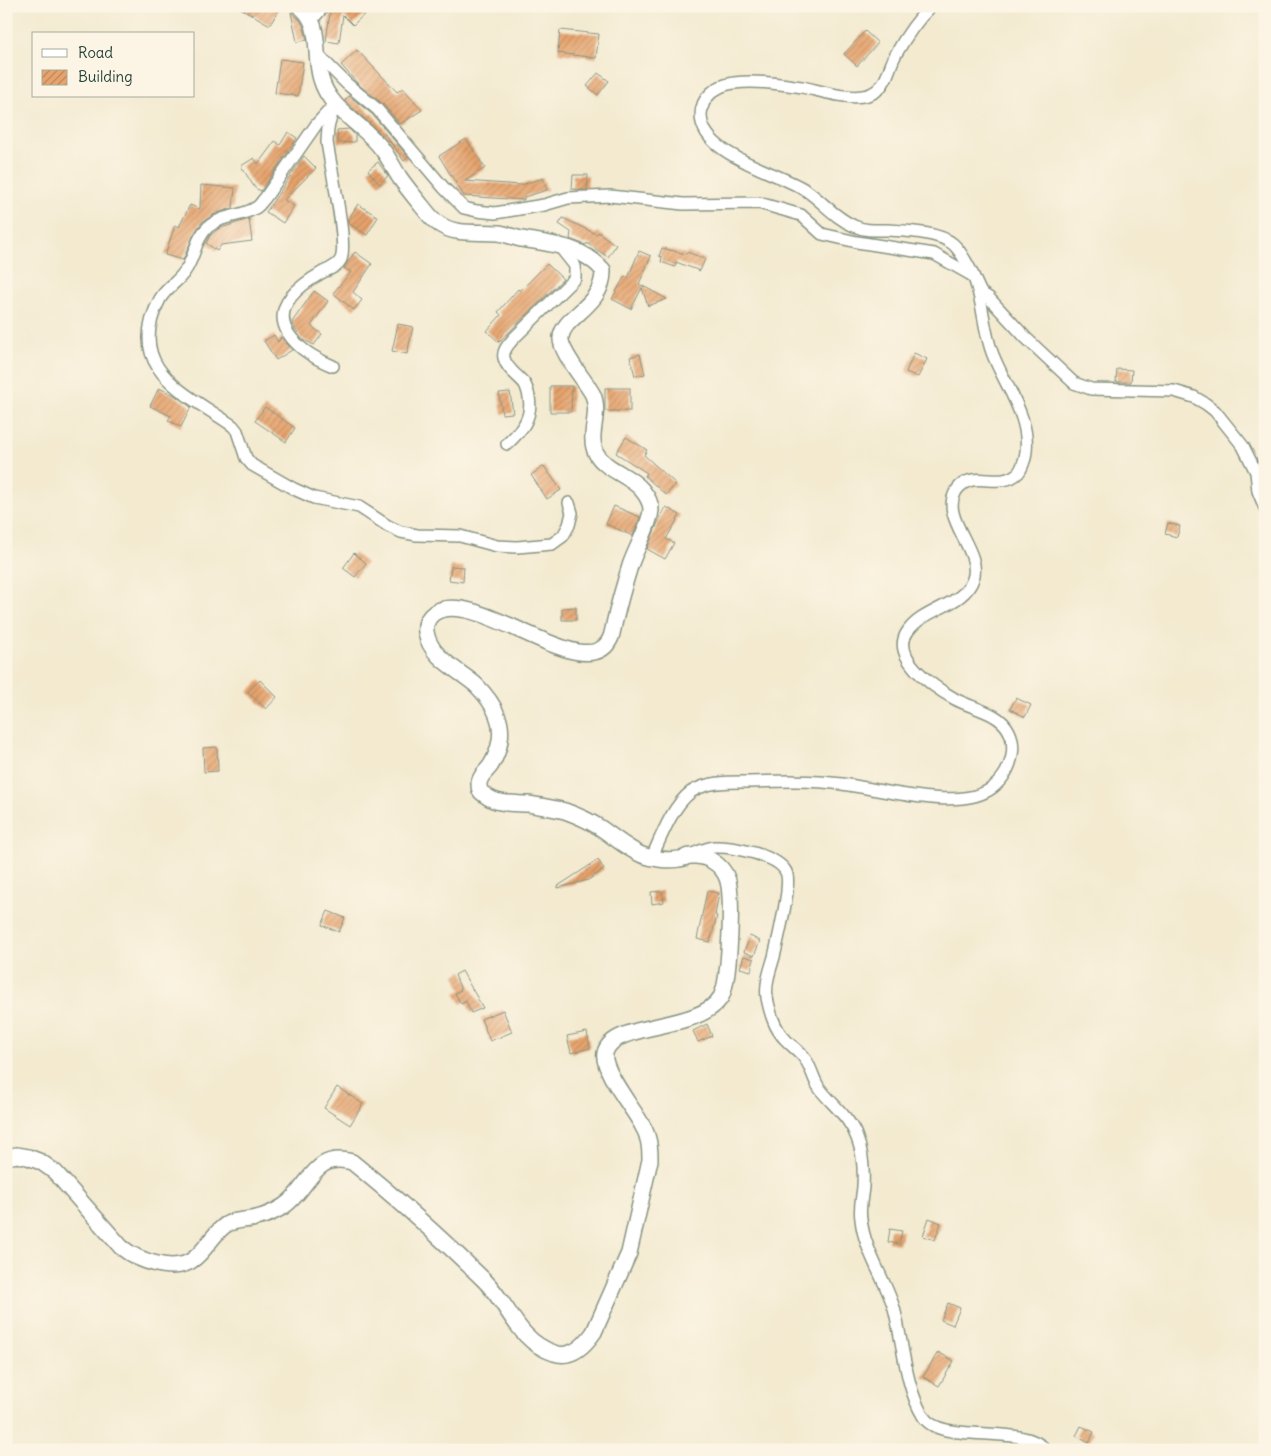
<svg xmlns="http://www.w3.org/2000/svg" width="1271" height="1456" font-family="Delius,sans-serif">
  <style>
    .building { fill: url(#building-hatch) }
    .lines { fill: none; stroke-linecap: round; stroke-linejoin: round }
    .minor-casing { stroke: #899482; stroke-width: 14 }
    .tertiary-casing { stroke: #899482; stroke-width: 18 }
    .minor { stroke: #fff; stroke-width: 11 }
    .tertiary { stroke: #fff; stroke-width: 15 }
  </style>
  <defs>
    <pattern id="building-hatch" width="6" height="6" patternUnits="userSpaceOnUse" patternTransform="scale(1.25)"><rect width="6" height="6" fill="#e7a36c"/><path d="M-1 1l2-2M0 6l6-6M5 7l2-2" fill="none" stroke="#bb865a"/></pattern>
  </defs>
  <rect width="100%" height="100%" fill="#fcf5e5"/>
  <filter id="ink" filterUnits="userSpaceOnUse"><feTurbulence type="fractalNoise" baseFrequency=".02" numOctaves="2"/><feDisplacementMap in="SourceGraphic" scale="10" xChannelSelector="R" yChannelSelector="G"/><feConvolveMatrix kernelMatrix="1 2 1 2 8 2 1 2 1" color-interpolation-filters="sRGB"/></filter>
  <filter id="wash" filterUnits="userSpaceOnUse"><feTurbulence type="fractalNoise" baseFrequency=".0096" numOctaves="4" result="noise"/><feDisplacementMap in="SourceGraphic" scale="20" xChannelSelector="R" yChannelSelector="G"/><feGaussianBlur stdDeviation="1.12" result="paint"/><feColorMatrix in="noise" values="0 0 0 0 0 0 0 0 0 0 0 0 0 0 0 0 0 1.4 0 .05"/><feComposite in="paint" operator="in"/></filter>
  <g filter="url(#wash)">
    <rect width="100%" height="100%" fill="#f3ead0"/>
    <g id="blocks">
      <g class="building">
        <polygon points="237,6 281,6 270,25"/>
        <polygon points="331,6 373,6 353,25 343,15 339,43 326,41"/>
        <polygon points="291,12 299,19 303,25 307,40 297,42"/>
        <polygon points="560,30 599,34 596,58 558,53"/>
        <polygon points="865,31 878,43 857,66 844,54"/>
        <polygon points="357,50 397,92 403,88 422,110 400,124 383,104 359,85 341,65"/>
        <polygon points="280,59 303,62 298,96 275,93"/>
        <polygon points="598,73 609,81 598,95 587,86"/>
        <polygon points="349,96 372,114 408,157 404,161 384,133 382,135 346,102 345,100"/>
        <polygon points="349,129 355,135 355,142 338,143 337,130"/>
        <polygon points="288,132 297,138 261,191 255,188 241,166 254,158 258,164 275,141 280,145"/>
        <polygon points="466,139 485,168 465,181 521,185 543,178 547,190 524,197 524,200 464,196 439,156"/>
        <polygon points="304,156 316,168 284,200 294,206 283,223 266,212"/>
        <polygon points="378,162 388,176 379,184 368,170"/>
        <polygon points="573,175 588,175 587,190 572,189"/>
        <polygon points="201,185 235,188 233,208 217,213 202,222 194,234 183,260 165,255 175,225 179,227 190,205 200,209"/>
        <polygon points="358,204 378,217 367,235 348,223 348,220"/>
        <polygon points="563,218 596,234 598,232 616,245 608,257 587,243 586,245 570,239 571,232 559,224"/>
        <polygon points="249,219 252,241 221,245 217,251 206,243 210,236 218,229"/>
        <polygon points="662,248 686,254 687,252 705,259 700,271 676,262 675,267 661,262 662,257 659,256"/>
        <polygon points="639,251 651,256 639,284 667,299 648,306 642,288 631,309 612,299 625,276 628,278"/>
        <polygon points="355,252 372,264 353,292 362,300 354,310 333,293 351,272 344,268"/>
        <polygon points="547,264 563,279 499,342 487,331 501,315 498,312 518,289 520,291"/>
        <polygon points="314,291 328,301 311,326 322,334 314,345 302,339 295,329 292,322"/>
        <polygon points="398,324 413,327 407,354 392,351"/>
        <polygon points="274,335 278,342 281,337 292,350 276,360 264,341"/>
        <polygon points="914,353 927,359 918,377 906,372"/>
        <polygon points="640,354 645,374 635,376 630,357"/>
        <polygon points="1117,369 1132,370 1131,382 1116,382"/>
        <polygon points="550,386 572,386 571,412 550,412"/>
        <polygon points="159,388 174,395 191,407 181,427 168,420 171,416 150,406"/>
        <rect x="605" y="388" width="25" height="23"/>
        <polygon points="510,392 513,413 502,414 499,393"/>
        <polygon points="265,407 295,428 286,442 255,421"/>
        <polygon points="626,437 647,450 644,455 676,484 666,495 645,476 647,473 616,453"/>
        <polygon points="544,466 561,490 547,499 531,475"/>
        <polygon points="614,506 640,517 633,536 606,524"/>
        <polygon points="666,507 680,515 666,539 674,543 665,559 647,549 659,520"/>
        <polygon points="1168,523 1180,526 1177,537 1165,534"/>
        <polygon points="354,553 366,563 355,577 343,568"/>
        <polygon points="451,566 464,567 463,582 449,580"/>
        <polygon points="576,607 576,620 562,620 562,608"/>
        <polygon points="260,680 277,697 266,709 248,692"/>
        <polygon points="1016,698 1031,705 1025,717 1010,709"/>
        <polygon points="217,747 218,771 204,772 203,748"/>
        <polygon points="598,860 604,869 588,880 558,888 558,886"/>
        <polygon points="662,891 664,902 652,904 651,892"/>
        <polygon points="707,891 719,893 715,915 717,916 710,942 697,939"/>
        <polygon points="328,911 345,918 339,932 322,925"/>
        <polygon points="750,936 760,941 754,956 744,952"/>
        <polygon points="744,956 754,959 751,971 740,968"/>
        <polygon points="462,971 483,1008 471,1013 466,1001 461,1004 455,993 461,990 455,975"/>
        <polygon points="503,1010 512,1032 490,1041 481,1019"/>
        <polygon points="707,1024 712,1036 698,1042 693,1031"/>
        <polygon points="587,1032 590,1048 571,1053 567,1036"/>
        <polygon points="337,1087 363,1104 350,1125 324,1108"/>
        <polygon points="929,1218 941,1223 935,1240 923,1236"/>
        <polygon points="890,1229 902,1231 899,1244 888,1242"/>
        <polygon points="948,1303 960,1308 953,1325 941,1320"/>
        <polygon points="938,1352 954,1361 939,1386 923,1377"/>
        <polygon points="1081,1426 1094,1432 1089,1443 1076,1436"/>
      </g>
    </g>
  </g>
  <g filter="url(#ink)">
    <use href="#blocks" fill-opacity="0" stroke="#899482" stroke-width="1"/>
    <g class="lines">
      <defs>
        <g id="minor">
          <polyline points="312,20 324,6"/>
          <polyline points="317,54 347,84 377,109 444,188 464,208 477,211 495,213 544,205 568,198 610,196 683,204 759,203 801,215 822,234 857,242 934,254 973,276 981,293 989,298 1026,338 1074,383 1091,389 1174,391 1194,397 1206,404 1215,411 1243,446 1256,472 1258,491 1265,508"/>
          <path d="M335 104 316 125 265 198C262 201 260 205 257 207 243 217 223 214 208 227 195 239 195 257 185 271 178 282 167 287 160 299 123 369 186 393 233 426L237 431 246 458 252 465 294 489 314 498 359 507 388 526 401 532 417 535 460 536 497 546 517 547 552 544 563 536 569 525 572 513 569 503"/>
          <path d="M333 366C316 359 298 349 288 333 271 305 302 284 323 272 330 269 338 266 341 259 348 242 330 165 327 142L328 128 334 106"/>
          <path d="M507 444C521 431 533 418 529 397 528 392 527 387 524 383 517 375 506 368 504 358 502 350 509 344 514 338L575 278V266L559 246"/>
          <path d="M690 855C698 852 706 848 714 847 731 846 778 855 786 872 789 878 787 886 787 892 784 914 779 936 774 957 770 971 765 983 767 998 770 1012 774 1028 785 1039 791 1046 800 1051 805 1059 812 1068 813 1080 820 1089 833 1106 850 1117 857 1138 863 1153 864 1170 863 1187 862 1198 859 1208 861 1219 864 1250 885 1279 894 1308 903 1342 905 1386 923 1416 940 1446 1023 1422 1046 1450"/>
          <path d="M652 857C661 837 673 805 691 792 708 781 730 782 749 782 780 781 811 780 842 784 880 789 961 812 992 788 1015 771 1023 732 994 716 982 709 968 706 955 699 935 688 889 657 908 631 924 608 964 606 973 579 983 551 939 518 956 491 972 467 999 491 1018 473 1022 469 1023 464 1025 458 1033 420 1006 388 993 355 982 328 984 299 972 273 967 263 961 251 953 244 939 232 906 231 888 230 876 230 865 231 854 226 835 218 823 202 807 191 779 172 701 156 701 115 701 97 717 85 734 83 756 80 780 84 802 87 822 91 858 104 876 91 888 82 889 66 896 54 906 36 916 21 931 6"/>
        </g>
        <path id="tertiary" d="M6 1157 17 1155 28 1157 41 1162 55 1172 121 1247C138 1261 176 1275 195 1258 206 1249 212 1236 223 1227 232 1219 245 1221 256 1218 266 1216 276 1211 284 1206 310 1188 313 1151 352 1162 398 1199 442 1239 484 1280 509 1304 517 1341 554 1353 571 1359 585 1345 594 1332L629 1253 650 1160C650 1147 649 1136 642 1125 634 1109 601 1070 605 1053 612 1021 700 1032 721 997 730 980 732 906 729 886 727 869 711 855 693 856 681 856 691 858 679 859 668 861 653 859 642 855 626 848 613 836 599 827 588 820 576 815 565 811 553 808 540 806 528 804 514 803 497 805 485 795 480 792 479 790 479 783 480 775 487 771 491 765 500 750 504 731 497 715 493 704 484 693 476 685 459 670 430 658 426 632 425 624 427 618 434 613 476 585 589 691 611 637 613 631 614 623 616 616 620 599 625 582 630 566 635 550 650 525 651 510 651 502 647 496 642 490 630 475 605 470 596 453 587 435 601 414 593 395 586 381 559 351 561 337 563 316 604 306 603 270 582 246 551 244 521 239 513 237 506 234 499 233 479 231 456 236 439 224 432 220 427 212 421 205 414 196 407 188 400 178 394 169 389 158 382 149 363 123 330 111 321 79 313 54 323 22 299 6"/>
      </defs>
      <use href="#minor" class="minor-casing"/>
      <use href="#tertiary" class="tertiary-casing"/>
      <use href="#minor" class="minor"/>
      <use href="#tertiary" class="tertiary"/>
    </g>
  </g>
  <rect width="1271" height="1456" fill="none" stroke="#fcf5e5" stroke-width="25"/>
  <rect x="32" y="32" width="162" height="65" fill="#fcf5e5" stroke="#a4ab9e"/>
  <rect x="42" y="49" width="25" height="8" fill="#ffffff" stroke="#a4ab9e"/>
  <text x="78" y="58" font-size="15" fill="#1f3d34">Road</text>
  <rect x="42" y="70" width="25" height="15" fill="url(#building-hatch)" stroke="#a4ab9e"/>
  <text x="78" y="82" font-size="15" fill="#1f3d34">Building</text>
</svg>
